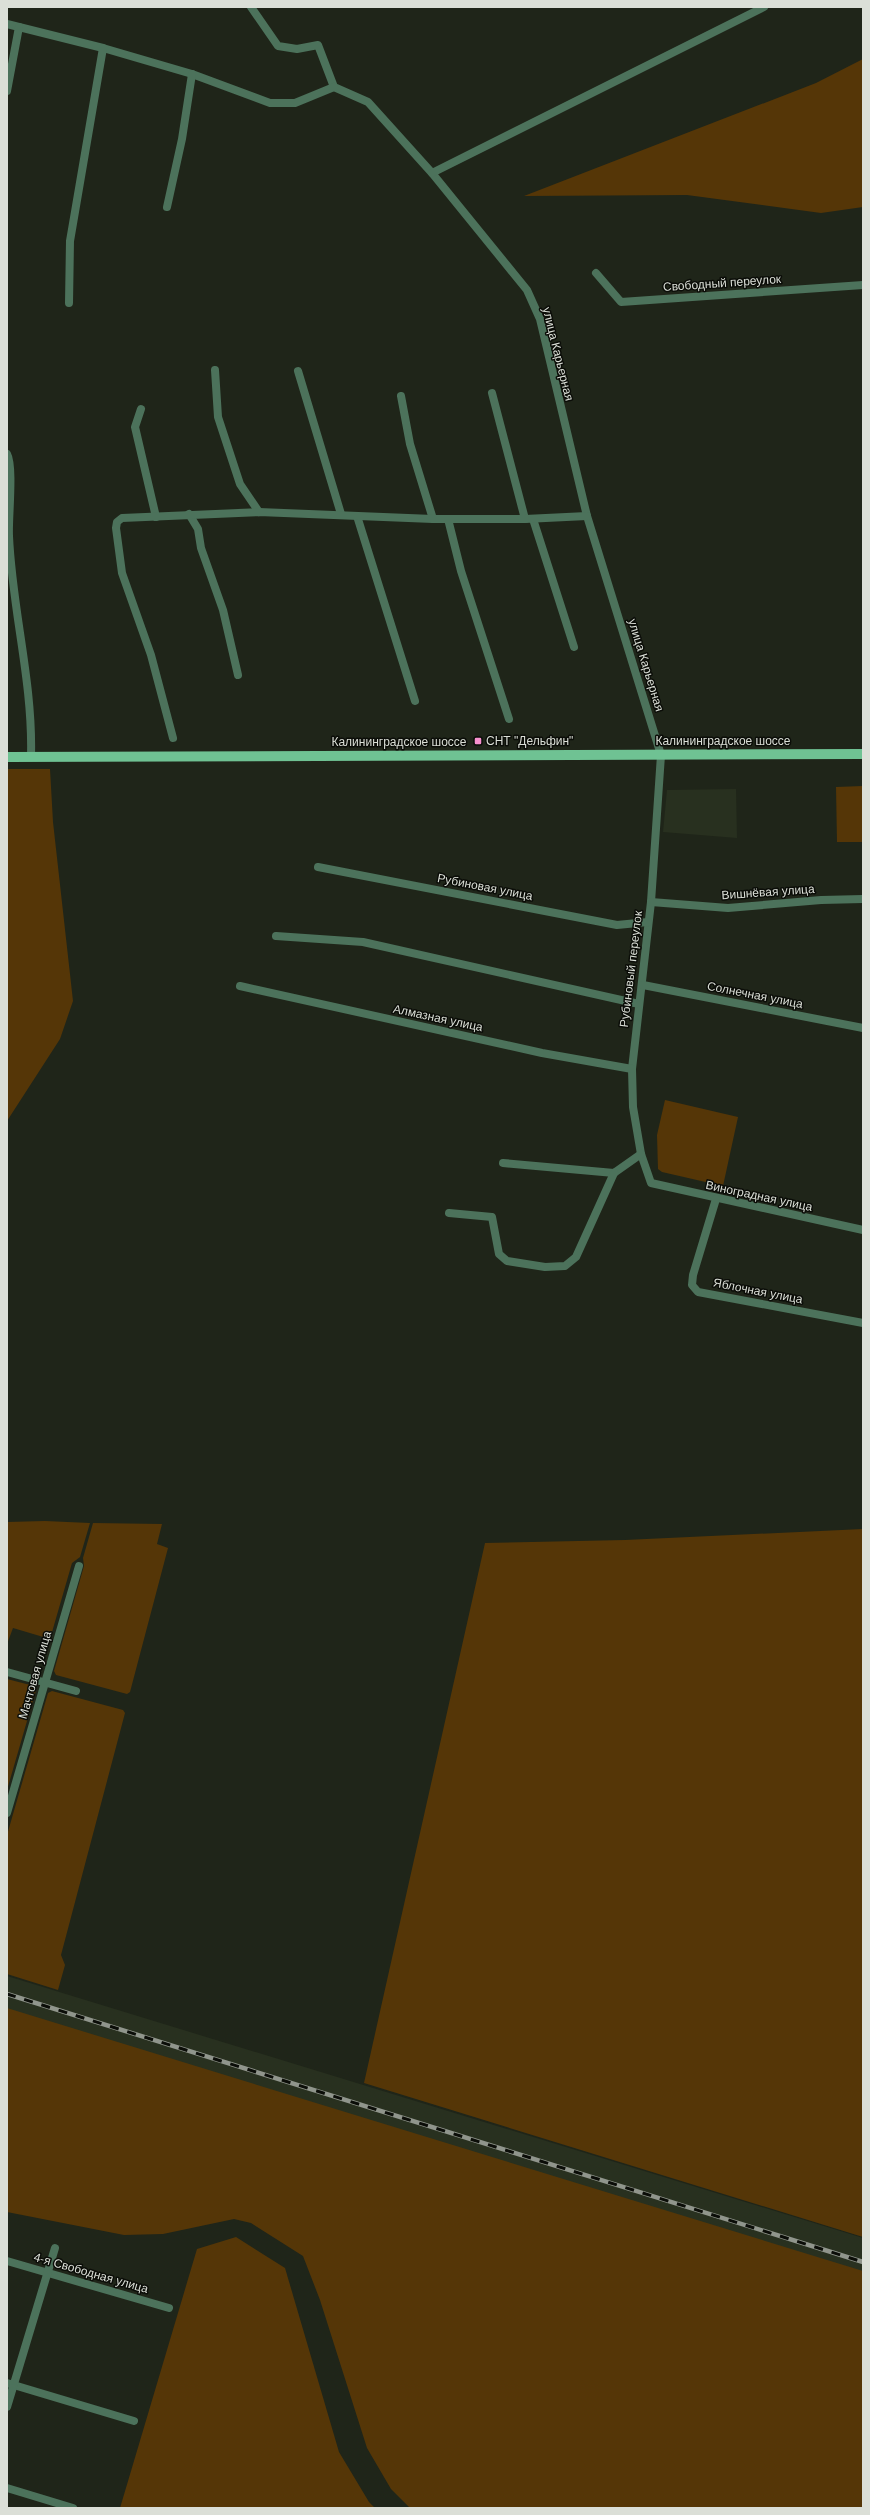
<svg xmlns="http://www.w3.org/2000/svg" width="870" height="2515" font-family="Helvetica,sans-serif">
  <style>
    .built { fill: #28301f }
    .green { fill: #553607 }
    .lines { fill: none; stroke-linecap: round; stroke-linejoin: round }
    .minor { stroke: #4c725b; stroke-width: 8 }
    .primary { stroke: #6fc293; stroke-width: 10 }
    .rail-casing { stroke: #90958c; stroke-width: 4.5 }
    .rail { stroke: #0b0d08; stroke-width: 3; stroke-dasharray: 9; stroke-linecap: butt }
    .poi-dot { fill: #f790ce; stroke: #0b0d08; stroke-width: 1.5 }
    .labels { text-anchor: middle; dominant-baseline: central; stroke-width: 3; stroke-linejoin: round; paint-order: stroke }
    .street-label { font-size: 12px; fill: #dbdfd7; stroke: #0b0d08 }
    .poi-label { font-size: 12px; fill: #dbdfd7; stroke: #0b0d08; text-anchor: start }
  </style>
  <rect width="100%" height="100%" fill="#1f2519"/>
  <g class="built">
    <polygon points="736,789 737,838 663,832 667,790"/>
    <polygon points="7,1976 863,2238 863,2273 7,2009"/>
  </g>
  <g class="green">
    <polygon points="863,59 863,207 821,213 687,195 524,196 816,83"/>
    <polygon points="7,769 50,769 53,822 73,1001 60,1039 7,1121"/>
    <polygon points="863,786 863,842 837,842 836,787"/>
    <polygon points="665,1100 738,1117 723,1186 662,1172 658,1169 657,1135"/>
    <polygon points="45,1521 90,1523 80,1557 72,1563 50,1639 13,1628 7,1644 7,1522"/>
    <polygon points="93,1523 162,1524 157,1544 168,1548 130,1692 127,1694 56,1675 54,1671 84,1566 83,1558"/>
    <polygon points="863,1529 863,2237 364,2083 485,1543 625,1540"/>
    <polygon points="7,1679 34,1686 36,1690 7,1790"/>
    <polygon points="52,1691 123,1710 125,1713 61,1955 65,1965 58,1990 7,1974 7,1835 48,1693"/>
    <polygon points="7,2008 863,2271 863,2508 410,2508 391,2489 367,2448 320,2300 303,2256 251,2223 234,2219 163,2234 124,2235 7,2212"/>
    <polygon points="236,2237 285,2268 339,2452 369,2502 375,2508 120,2508 197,2249"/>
  </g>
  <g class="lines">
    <g class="minor">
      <polyline points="251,7 278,46 297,49 318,45 334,87 368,102 432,173 527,290 540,319 587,516 661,755 651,902 632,1069 633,1107 641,1154 651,1183 863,1230"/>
      <polyline points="7,24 103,48 192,74 270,103 295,103 334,87"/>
      <polyline points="7,91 19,27"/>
      <polyline points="432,173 764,7"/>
      <polyline points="167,207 182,139 192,74"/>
      <polyline points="596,273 621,302 863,285"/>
      <polyline points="69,303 70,241 103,48"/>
      <polyline points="215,370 218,417 240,484 259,512"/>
      <polyline points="298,371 341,514"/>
      <polyline points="492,393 525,519"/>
      <polyline points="401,396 410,444 433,519"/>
      <polyline points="141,409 135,427 156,517"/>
      <path d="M7 454C14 467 8 518 9 536 12 609 33 682 31 756"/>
      <polyline points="189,514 198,529 201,548 223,610 238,675"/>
      <polyline points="357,516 415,701"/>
      <polyline points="448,519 461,571 509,719"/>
      <polyline points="533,519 574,647"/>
      <polyline points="173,738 151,655 122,573 116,528 117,522 122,518 259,512 433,519 525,519 587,516"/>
      <polyline points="318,867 617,925 648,922"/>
      <polyline points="651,902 728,908 821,900 863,899"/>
      <polyline points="276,936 363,942 639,1004"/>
      <polyline points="643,985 863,1028"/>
      <polyline points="240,986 542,1053 632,1069"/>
      <polyline points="503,1163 614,1173 641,1154"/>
      <polyline points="716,1199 693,1275 692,1285 698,1292 863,1323"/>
      <polyline points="449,1213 492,1217 499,1254 507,1261 545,1267 565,1266 576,1257 614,1173"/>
      <polyline points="7,1672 76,1691"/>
      <polyline points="7,1813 79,1566"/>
      <polyline points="7,2261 169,2308"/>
      <polyline points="7,2383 134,2421"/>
      <polyline points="7,2407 55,2248"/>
      <polyline points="7,2488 73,2508"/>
    </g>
    <polyline class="primary" points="7,757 863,754"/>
    <defs>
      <polyline id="rail" points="7,1994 863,2262"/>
    </defs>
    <use href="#rail" class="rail-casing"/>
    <use href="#rail" class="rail"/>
  </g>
  <rect class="poi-dot" x="474" y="737" width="8" height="8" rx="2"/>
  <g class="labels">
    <g class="street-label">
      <text transform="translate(722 283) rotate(-4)">Свободный переулок</text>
      <text transform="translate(558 354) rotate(76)">улица Карьерная</text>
      <text transform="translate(646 665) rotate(73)">улица Карьерная</text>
      <text x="723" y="741">Калининградское шоссе</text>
      <text x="399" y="742">Калининградское шоссе</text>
      <text transform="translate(485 887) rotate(11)">Рубиновая улица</text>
      <text transform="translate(768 892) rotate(-4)">Вишнёвая улица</text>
      <text transform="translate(631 969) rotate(-83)">Рубиновый переулок</text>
      <text transform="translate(755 995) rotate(11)">Солнечная улица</text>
      <text transform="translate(438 1018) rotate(12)">Алмазная улица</text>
      <text transform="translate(759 1196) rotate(12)">Виноградная улица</text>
      <text transform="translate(758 1291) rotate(11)">Яблочная улица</text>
      <text transform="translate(35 1675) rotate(-74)">Мачтовая улица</text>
      <text transform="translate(91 2273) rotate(16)">4-я Свободная улица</text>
    </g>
    <g class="poi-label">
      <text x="486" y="741">СНТ "Дельфин"</text>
    </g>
  </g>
  <rect width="870" height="2515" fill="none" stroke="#dbdfd7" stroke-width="16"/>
</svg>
